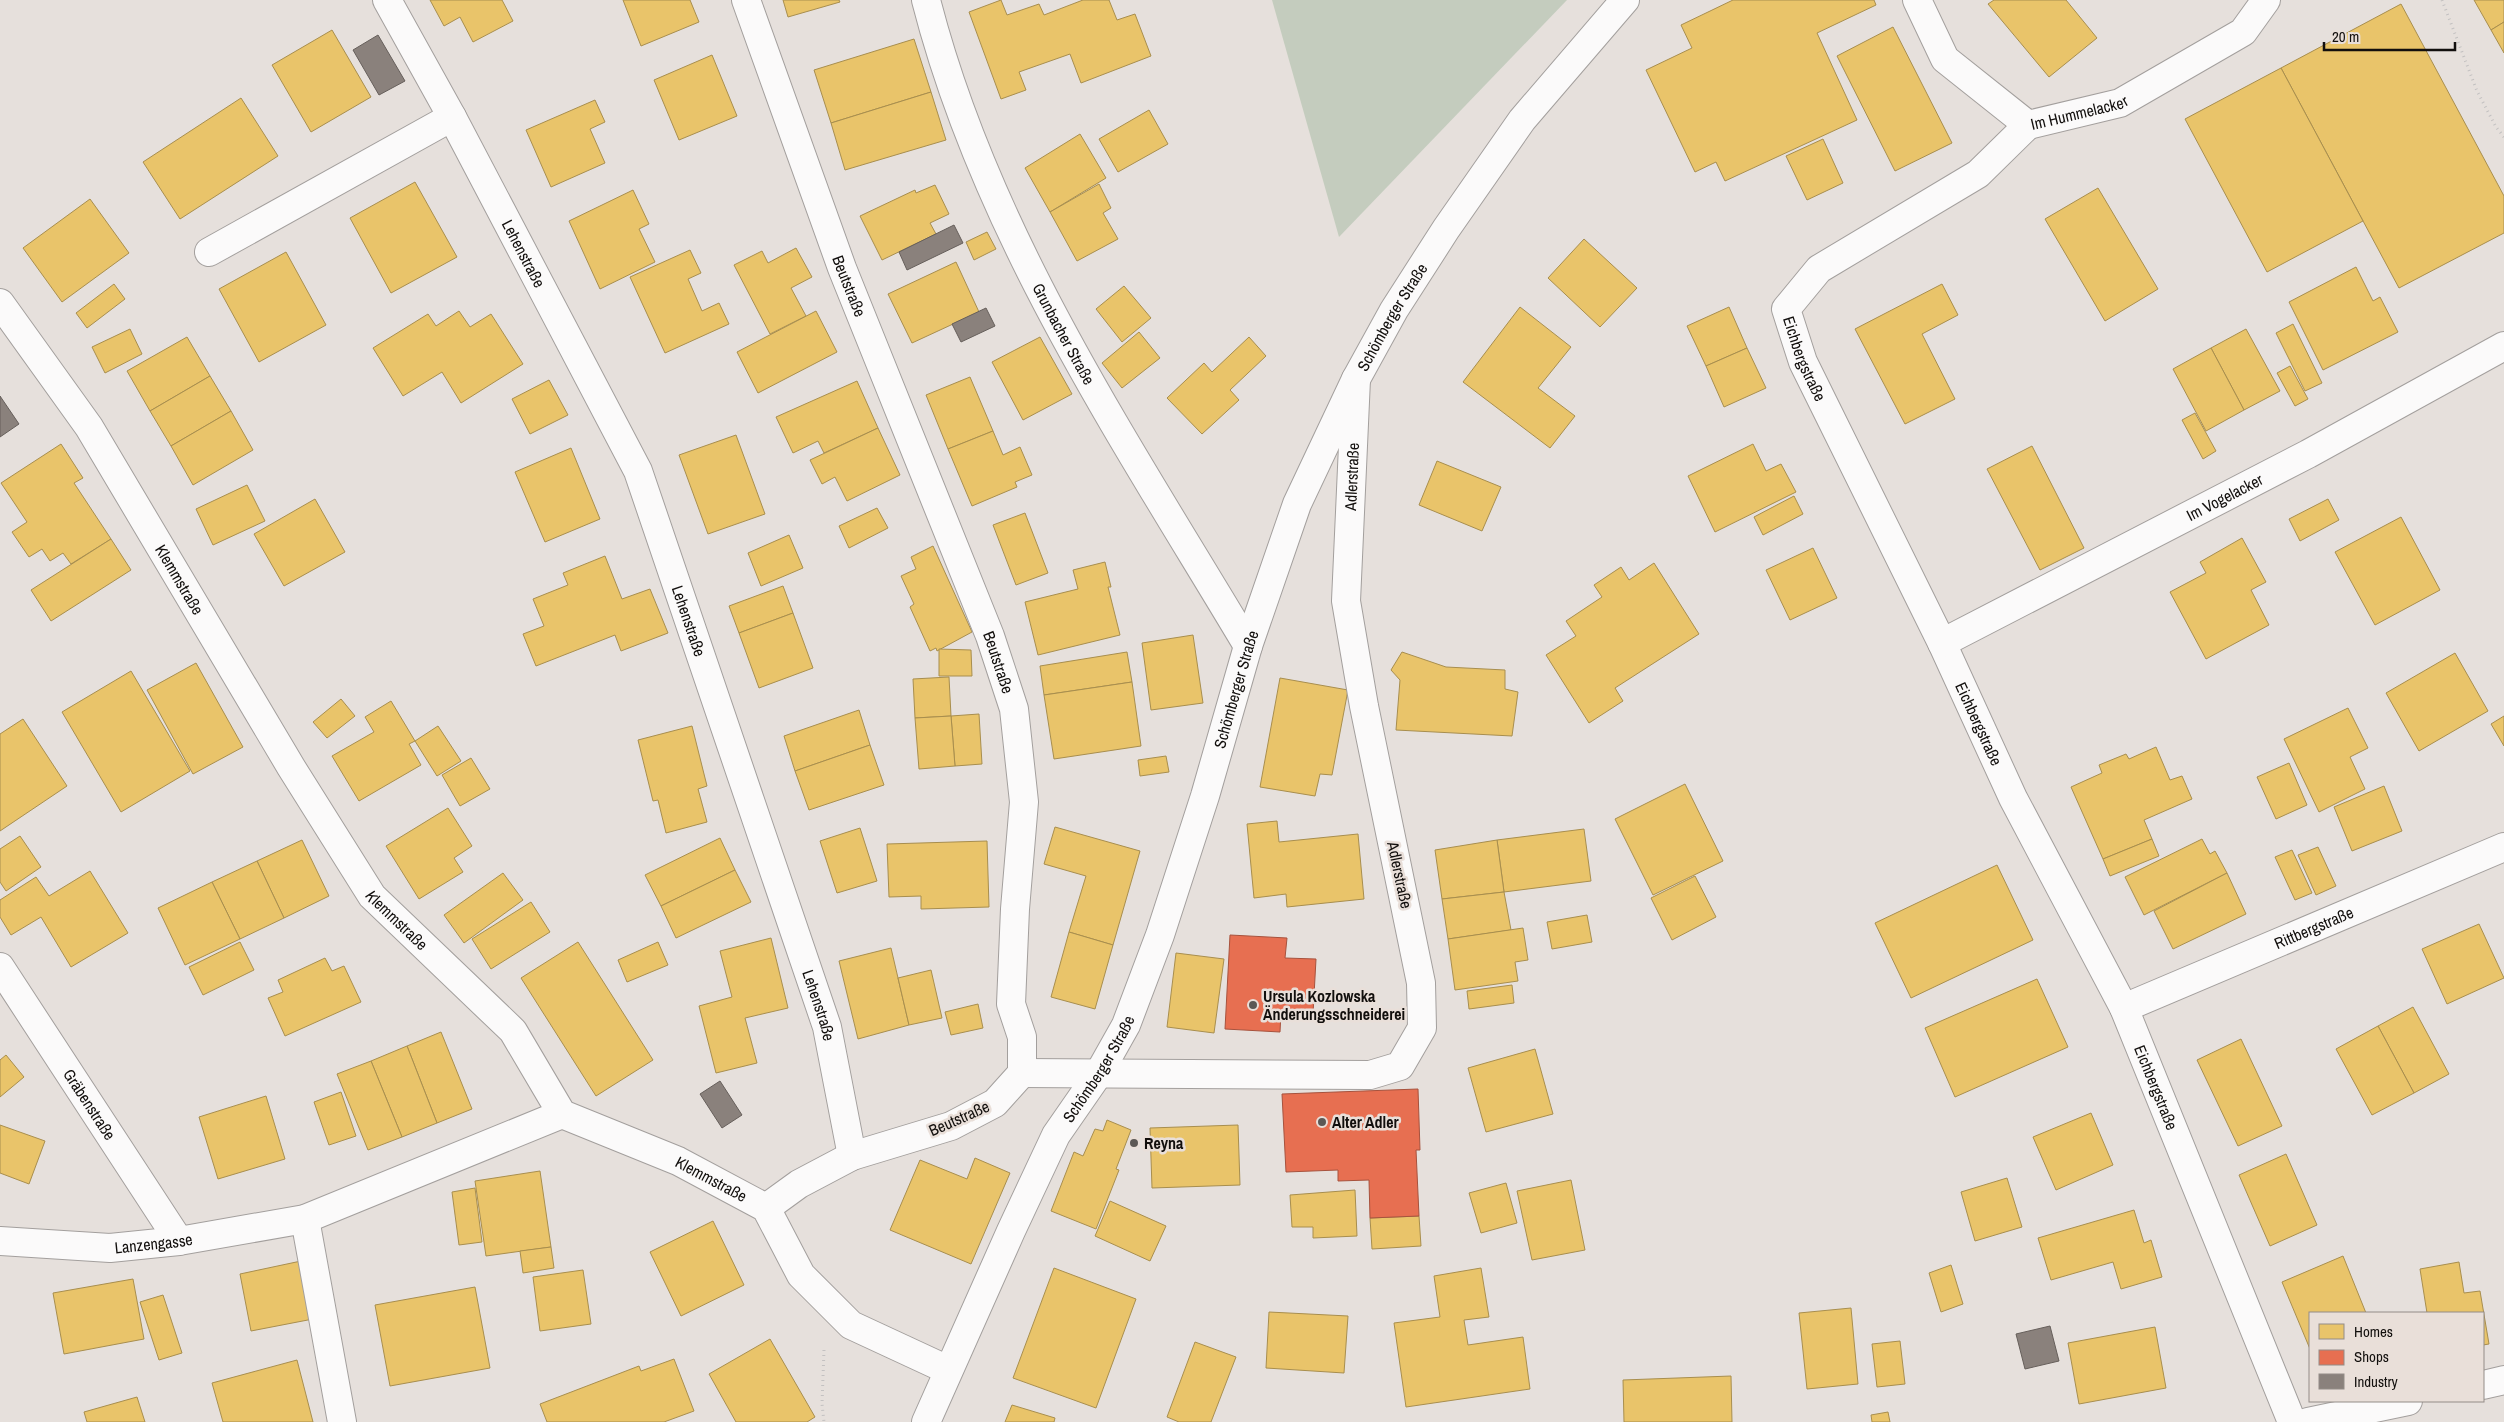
<svg xmlns="http://www.w3.org/2000/svg" width="2504" height="1422" font-family="'Archivo Narrow',sans-serif">
  <style>
    .green { fill: #c4ccbe }
    .homes { fill: #e9c46a; stroke: #a88e4e }
    .shops { fill: #e76f51; stroke: #a7523d }
    .industry { fill: #8a817c; stroke: #665f5b }
    .lines { fill: none; stroke-linecap: round; stroke-linejoin: round }
    .street-casing { stroke: #a39f9d; stroke-width: 30 }
    .secondary-casing { stroke: #a39f9d; stroke-width: 30 }
    .path { stroke: #c3c1c1; stroke-width: 3; stroke-dasharray: 1 4; stroke-linecap: butt }
    .street { stroke: #fbfafa; stroke-width: 28 }
    .secondary { stroke: #fbfafa; stroke-width: 28 }
    .poi-dot { fill: #5c5855; stroke: #e9dfd9; stroke-width: 2 }
    .labels { text-anchor: middle; dominant-baseline: central; stroke-width: 5; stroke-linejoin: round; paint-order: stroke }
    .street-label { font-size: 16px; fill: #120f0d; stroke: #e9dfd9 }
    .poi-label { font-size: 16px; font-weight: bold; fill: #120f0d; stroke: #e9dfd9; text-anchor: start }
  </style>
  <rect width="100%" height="100%" fill="#e6e0dc"/>
  <polygon class="green" points="1272,0 1567,0 1339,237"/>
  <g class="homes">
    <polygon points="430,0 502,0 513,21 473,42 460,17 444,26"/>
    <polygon points="623,0 690,0 699,22 641,46"/>
    <polygon points="783,0 839,0 840,2 788,17"/>
    <polygon points="1001,0 1007,15 1039,4 1044,15 1083,0 1109,0 1117,20 1135,14 1151,56 1081,83 1070,54 1019,72 1026,90 1001,99 969,12"/>
    <polygon points="1733,0 1874,0 1876,5 1817,33 1857,120 1725,181 1716,162 1695,172 1646,70 1692,48 1681,25"/>
    <polygon points="1994,0 2066,0 2097,38 2049,77 1988,4"/>
    <polygon points="2474,0 2504,0 2504,22 2491,30"/>
    <polygon points="2401,4 2504,196 2504,233 2399,288 2281,68"/>
    <polygon points="2504,22 2504,53 2491,30"/>
    <polygon points="1893,27 1952,143 1895,171 1837,56"/>
    <polygon points="332,30 371,97 311,132 272,65"/>
    <polygon points="914,39 931,92 831,123 814,70"/>
    <polygon points="712,55 737,116 679,140 654,80"/>
    <polygon points="2281,68 2363,221 2267,272 2185,119"/>
    <polygon points="931,92 946,140 845,170 831,123"/>
    <polygon points="241,98 278,156 180,219 143,162"/>
    <polygon points="595,100 605,122 590,129 605,163 551,187 526,130"/>
    <polygon points="1149,110 1168,144 1118,172 1099,139"/>
    <polygon points="1080,134 1106,178 1050,212 1025,168"/>
    <polygon points="1823,139 1843,183 1807,200 1786,156"/>
    <polygon points="415,182 457,257 391,293 350,218"/>
    <polygon points="1099,184 1111,208 1103,213 1118,239 1077,261 1050,212"/>
    <polygon points="935,185 949,214 930,223 936,234 882,260 860,216 915,190 916,193"/>
    <polygon points="2098,188 2158,289 2105,321 2045,219"/>
    <polygon points="633,190 649,224 639,229 655,262 600,289 569,221"/>
    <polygon points="90,199 129,253 62,302 23,248"/>
    <polygon points="987,232 996,249 974,260 966,242"/>
    <polygon points="1584,239 1637,288 1600,327 1548,278"/>
    <polygon points="796,248 812,277 791,288 806,316 770,334 734,265 762,251 768,263"/>
    <polygon points="690,250 701,273 688,279 702,311 719,303 729,324 665,353 630,277"/>
    <polygon points="286,252 326,325 259,362 219,289"/>
    <polygon points="956,262 979,312 912,343 888,294"/>
    <polygon points="2356,267 2373,301 2380,297 2398,332 2323,370 2289,302"/>
    <polygon points="114,284 125,299 87,328 76,313"/>
    <polygon points="1942,284 1958,315 1922,334 1955,399 1905,424 1855,329"/>
    <polygon points="1124,286 1151,318 1122,342 1096,309"/>
    <polygon points="1520,307 1571,347 1538,388 1575,416 1550,448 1463,382"/>
    <polygon points="1729,307 1747,348 1706,366 1687,326"/>
    <polygon points="459,311 470,327 491,314 523,364 461,403 442,372 403,396 373,348 428,314 436,326"/>
    <polygon points="816,311 837,352 758,393 737,352"/>
    <polygon points="2293,324 2322,383 2305,391 2276,333"/>
    <polygon points="130,329 142,354 105,373 92,347"/>
    <polygon points="2246,329 2280,391 2244,410 2211,348"/>
    <polygon points="1139,332 1160,358 1122,388 1102,363"/>
    <polygon points="187,337 210,376 150,411 127,371"/>
    <polygon points="1040,337 1072,394 1023,420 992,362"/>
    <polygon points="1249,337 1266,356 1230,390 1239,400 1202,434 1167,398 1204,363 1212,372"/>
    <polygon points="1747,348 1766,388 1724,407 1706,366"/>
    <polygon points="2211,348 2244,410 2206,431 2173,369"/>
    <polygon points="2290,366 2308,399 2295,406 2277,373"/>
    <polygon points="210,376 231,411 171,446 150,411"/>
    <polygon points="970,377 993,431 948,449 926,395"/>
    <polygon points="549,380 568,415 530,434 512,399"/>
    <polygon points="857,381 878,428 824,453 818,441 793,453 776,417"/>
    <polygon points="231,411 253,450 193,485 171,446"/>
    <polygon points="2195,413 2216,451 2203,459 2182,420"/>
    <polygon points="878,428 900,475 847,501 835,477 822,484 810,460"/>
    <polygon points="993,431 1003,455 1020,447 1032,475 1015,482 1017,487 972,506 948,449"/>
    <polygon points="736,435 765,514 708,534 679,455"/>
    <polygon points="61,444 83,478 74,483 111,539 71,564 63,553 50,561 42,549 29,557 12,532 27,522 1,483"/>
    <polygon points="1753,444 1766,471 1781,464 1796,492 1715,532 1688,476"/>
    <polygon points="2032,446 2084,548 2040,570 1987,469"/>
    <polygon points="571,448 600,519 545,542 515,472"/>
    <polygon points="1437,461 1501,487 1482,531 1419,505"/>
    <polygon points="247,485 265,521 213,545 196,509"/>
    <polygon points="1794,496 1803,514 1763,535 1754,517"/>
    <polygon points="315,499 345,552 284,586 254,534"/>
    <polygon points="2328,499 2339,520 2300,541 2289,519"/>
    <polygon points="877,508 888,528 849,548 839,526"/>
    <polygon points="1025,513 1048,573 1016,585 993,525"/>
    <polygon points="2401,517 2440,590 2375,625 2335,552"/>
    <polygon points="789,535 803,568 761,586 748,553"/>
    <polygon points="2242,538 2266,582 2251,590 2269,625 2206,659 2170,592 2206,573 2200,562"/>
    <polygon points="111,539 131,570 51,621 31,590"/>
    <polygon points="933,546 972,632 937,651 936,648 930,651 910,607 914,604 901,576 916,569 911,557"/>
    <polygon points="1813,548 1837,598 1790,620 1766,570"/>
    <polygon points="605,556 622,599 650,589 668,633 621,651 615,635 536,666 523,634 544,626 533,599 568,585 563,573"/>
    <polygon points="1105,562 1111,587 1108,587 1120,635 1038,655 1025,602 1078,589 1073,570"/>
    <polygon points="1654,563 1699,634 1615,688 1623,701 1589,723 1546,655 1576,636 1566,621 1602,597 1594,585 1621,567 1629,580"/>
    <polygon points="783,586 793,613 739,633 729,606"/>
    <polygon points="793,613 813,668 759,688 739,633"/>
    <polygon points="1193,635 1203,703 1151,710 1142,643"/>
    <polygon points="939,649 971,650 972,676 939,676"/>
    <polygon points="1127,652 1132,682 1044,695 1040,666"/>
    <polygon points="1402,652 1446,667 1505,670 1505,689 1518,692 1512,736 1396,730 1400,680 1391,670"/>
    <polygon points="2455,653 2488,711 2419,751 2386,693"/>
    <polygon points="196,663 243,747 193,774 147,690"/>
    <polygon points="131,671 190,771 121,812 62,712"/>
    <polygon points="949,677 951,716 915,718 913,679"/>
    <polygon points="1280,678 1348,690 1332,775 1320,774 1315,796 1260,787"/>
    <polygon points="1132,682 1141,746 1054,759 1044,695"/>
    <polygon points="341,699 355,716 327,738 313,722"/>
    <polygon points="391,701 415,741 409,744 421,765 359,801 332,756 374,732 365,717"/>
    <polygon points="2348,708 2368,748 2350,757 2365,789 2319,812 2284,739"/>
    <polygon points="859,710 870,745 795,771 784,736"/>
    <polygon points="979,714 982,764 955,766 951,716"/>
    <polygon points="951,716 955,766 919,769 915,718"/>
    <polygon points="2504,716 2504,746 2491,724"/>
    <polygon points="23,719 67,786 0,831 0,734"/>
    <polygon points="438,726 461,761 437,776 415,741"/>
    <polygon points="692,726 707,786 698,789 707,822 666,833 658,800 653,801 638,740"/>
    <polygon points="870,745 884,785 809,810 795,771"/>
    <polygon points="2156,747 2170,780 2182,776 2192,799 2144,820 2152,839 2103,859 2071,787 2102,773 2099,765 2126,754 2129,759"/>
    <polygon points="1166,756 1169,772 1140,776 1138,760"/>
    <polygon points="471,758 490,789 460,806 442,775"/>
    <polygon points="2289,763 2307,805 2276,819 2257,777"/>
    <polygon points="1685,784 1723,861 1653,895 1615,819"/>
    <polygon points="2384,786 2402,831 2352,851 2334,807"/>
    <polygon points="448,808 472,846 454,858 463,872 419,899 386,846"/>
    <polygon points="1277,821 1279,842 1358,834 1364,899 1287,907 1286,894 1254,898 1247,824"/>
    <polygon points="1055,827 1140,851 1113,945 1069,932 1086,876 1044,864"/>
    <polygon points="860,828 877,881 837,893 820,841"/>
    <polygon points="1584,829 1591,881 1504,892 1497,840"/>
    <polygon points="20,836 41,867 6,891 0,882 0,849"/>
    <polygon points="720,838 735,870 661,906 645,875"/>
    <polygon points="2152,839 2159,856 2110,876 2103,859"/>
    <polygon points="2202,839 2210,854 2215,851 2227,873 2144,915 2125,877"/>
    <polygon points="302,840 329,896 284,918 257,861"/>
    <polygon points="1497,840 1504,892 1442,899 1435,850"/>
    <polygon points="987,841 989,907 921,909 921,896 889,897 887,844"/>
    <polygon points="2318,847 2336,886 2316,895 2298,855"/>
    <polygon points="2292,850 2312,893 2295,900 2275,857"/>
    <polygon points="257,861 284,918 240,939 212,882"/>
    <polygon points="1997,865 2033,940 1911,998 1875,923"/>
    <polygon points="735,870 751,902 676,938 661,906"/>
    <polygon points="90,871 128,933 71,967 41,917 11,935 0,917 0,900 36,877 49,896"/>
    <polygon points="503,873 523,900 464,943 444,915"/>
    <polygon points="2227,873 2246,914 2173,949 2154,911"/>
    <polygon points="1695,876 1716,917 1672,940 1651,898"/>
    <polygon points="212,882 240,939 185,965 158,908"/>
    <polygon points="1504,892 1511,930 1448,939 1442,899"/>
    <polygon points="531,902 550,932 491,969 472,939"/>
    <polygon points="1587,915 1592,942 1552,949 1547,922"/>
    <polygon points="2479,924 2504,978 2447,1004 2422,949"/>
    <polygon points="1523,928 1528,960 1515,962 1518,981 1455,990 1448,939"/>
    <polygon points="1069,932 1113,945 1095,1009 1051,997"/>
    <polygon points="771,938 788,1008 745,1018 757,1063 716,1073 699,1006 732,997 720,951"/>
    <polygon points="240,942 254,970 203,995 189,967"/>
    <polygon points="578,942 653,1060 596,1096 521,978"/>
    <polygon points="658,942 668,965 627,982 618,960"/>
    <polygon points="891,948 909,1025 858,1039 839,961"/>
    <polygon points="1176,953 1224,959 1214,1033 1167,1027"/>
    <polygon points="325,958 332,971 344,966 361,1002 285,1036 268,998 283,992 278,980"/>
    <polygon points="931,970 942,1018 909,1025 898,978"/>
    <polygon points="2037,979 2068,1047 1955,1097 1925,1028"/>
    <polygon points="1512,985 1514,1003 1469,1009 1467,991"/>
    <polygon points="978,1004 983,1028 951,1035 945,1012"/>
    <polygon points="2413,1007 2449,1074 2414,1093 2378,1026"/>
    <polygon points="2378,1026 2414,1093 2372,1115 2336,1049"/>
    <polygon points="441,1032 472,1109 437,1123 407,1046"/>
    <polygon points="2241,1039 2282,1126 2238,1146 2197,1060"/>
    <polygon points="407,1046 437,1123 402,1137 371,1061"/>
    <polygon points="1535,1049 1553,1114 1486,1132 1468,1068"/>
    <polygon points="6,1055 24,1077 0,1097 0,1060"/>
    <polygon points="371,1061 402,1137 368,1150 337,1074"/>
    <polygon points="341,1092 356,1136 329,1145 314,1102"/>
    <polygon points="266,1096 285,1159 218,1179 199,1117"/>
    <polygon points="2091,1113 2113,1165 2056,1190 2033,1137"/>
    <polygon points="1107,1120 1131,1130 1116,1169 1119,1170 1096,1229 1051,1211 1074,1152 1083,1156 1095,1129 1103,1131"/>
    <polygon points="0,1125 45,1141 29,1184 0,1173"/>
    <polygon points="1238,1125 1240,1185 1152,1188 1150,1128"/>
    <polygon points="2286,1154 2317,1225 2270,1246 2239,1175"/>
    <polygon points="975,1158 1010,1173 971,1264 890,1230 920,1160 967,1179"/>
    <polygon points="540,1171 551,1247 486,1256 475,1181"/>
    <polygon points="2007,1178 2022,1227 1975,1241 1961,1192"/>
    <polygon points="1571,1180 1585,1250 1532,1260 1517,1191"/>
    <polygon points="1506,1183 1517,1223 1481,1233 1469,1193"/>
    <polygon points="475,1188 482,1242 459,1245 452,1192"/>
    <polygon points="1355,1190 1357,1236 1313,1238 1313,1227 1292,1227 1290,1195"/>
    <polygon points="1110,1201 1166,1226 1150,1261 1095,1236"/>
    <polygon points="2134,1210 2144,1243 2151,1240 2162,1277 2121,1289 2113,1262 2051,1280 2038,1238"/>
    <polygon points="1419,1216 1421,1246 1372,1249 1370,1218"/>
    <polygon points="713,1221 744,1285 681,1316 650,1252"/>
    <polygon points="551,1247 554,1268 523,1273 520,1251"/>
    <polygon points="2343,1256 2366,1313 2310,1313 2310,1349 2282,1282"/>
    <polygon points="301,1261 313,1319 251,1331 240,1274"/>
    <polygon points="2459,1262 2464,1293 2480,1291 2489,1344 2483,1345 2483,1313 2427,1313 2420,1269"/>
    <polygon points="1951,1265 1963,1304 1941,1312 1929,1273"/>
    <polygon points="1054,1268 1136,1299 1096,1408 1013,1378"/>
    <polygon points="1481,1268 1489,1317 1464,1320 1468,1345 1523,1337 1530,1389 1406,1407 1394,1323 1440,1317 1434,1276"/>
    <polygon points="583,1270 591,1324 540,1331 533,1277"/>
    <polygon points="133,1279 144,1339 64,1354 53,1293"/>
    <polygon points="475,1287 490,1368 390,1386 375,1305"/>
    <polygon points="163,1295 182,1353 159,1360 140,1302"/>
    <polygon points="1851,1308 1858,1384 1807,1389 1799,1313"/>
    <polygon points="1269,1312 1348,1316 1344,1373 1266,1368"/>
    <polygon points="2155,1327 2166,1388 2079,1404 2068,1343"/>
    <polygon points="770,1339 815,1417 807,1422 736,1422 709,1374"/>
    <polygon points="1900,1341 1905,1384 1877,1387 1872,1344"/>
    <polygon points="1195,1342 1236,1357 1211,1422 1179,1422 1167,1417"/>
    <polygon points="674,1359 694,1411 664,1422 547,1422 540,1404 639,1366 641,1371"/>
    <polygon points="297,1360 313,1422 223,1422 212,1383"/>
    <polygon points="1731,1376 1732,1422 1624,1422 1623,1380"/>
    <polygon points="137,1397 145,1422 87,1422 84,1412"/>
    <polygon points="1012,1405 1055,1418 1054,1422 1005,1422"/>
    <polygon points="1888,1412 1890,1422 1872,1422 1871,1415"/>
  </g>
  <g class="shops">
    <polygon points="1230,935 1287,938 1285,958 1316,959 1313,1014 1281,1012 1280,1032 1225,1029"/>
    <polygon points="1418,1089 1420,1150 1416,1150 1419,1216 1370,1218 1369,1180 1338,1181 1338,1170 1286,1172 1282,1094"/>
  </g>
  <g class="industry">
    <polygon points="378,35 405,81 379,95 353,50"/>
    <polygon points="954,225 963,243 907,270 899,252"/>
    <polygon points="986,308 995,326 961,342 952,324"/>
    <polygon points="0,396 19,424 0,437"/>
    <polygon points="720,1081 742,1115 722,1128 700,1094"/>
    <polygon points="2050,1326 2059,1361 2025,1369 2016,1334"/>
  </g>
  <g class="lines">
    <defs>
      <g id="street">
        <path id="s1" d="M387 0 452 117 638 471 827 1027 852 1156"/>
        <path id="s2" d="M746 0 842 268 990 636 1014 709 1024 802 1015 909 1011 1004 1022 1037V1073L995 1103 951 1126 852 1156 799 1184 766 1208"/>
        <path id="s3" d="M926 0C986 235 1125 440 1248 646"/>
        <path id="s4" d="M1917 0 1945 59 2028 125 2120 103 2243 32 2266 0"/>
        <path id="s5" d="M2028 125 1978 174 1819 269 1786 309 1803 362 1942 643 2013 798 2124 1008 2292 1422"/>
        <polyline points="209,252 452,117"/>
        <path id="s6" d="M0 303 89 427 291 767 372 896 513 1031 562 1114 678 1161 766 1208 801 1275 851 1325 948 1370"/>
        <path id="s7" d="M1942 643 2308 454 2504 346"/>
        <path id="s8" d="M0 967 179 1241"/>
        <path id="s9" d="M2124 1008 2504 847"/>
        <path id="s10" d="M1022 1073 1370 1075 1400 1066 1422 1028 1421 983 1364 706 1346 601 1356 379"/>
        <polyline points="305,1219 342,1422"/>
        <path id="s11" d="M0 1241 110 1248 179 1241 305 1219 562 1114"/>
        <polyline points="2483,1385 2504,1380"/>
        <polyline points="2308,1422 2408,1401"/>
      </g>
      <g id="secondary">
        <path id="s12" d="M926 1422 1011 1231 1056 1135 1099 1073 1126 1025 1160 935 1205 796 1248 646 1297 504 1356 379 1394 310 1446 229 1522 120 1625 0"/>
      </g>
    </defs>
    <use href="#street" class="street-casing"/>
    <use href="#secondary" class="secondary-casing"/>
    <g class="path">
      <polyline points="2442,0 2477,91 2496,127 2504,137"/>
      <polyline points="824,1350 822,1404 824,1422"/>
    </g>
    <use href="#street" class="street"/>
    <use href="#secondary" class="secondary"/>
  </g>
  <g class="poi-dot">
    <circle cx="1253" cy="1005" r="5"/>
    <circle cx="1322" cy="1122" r="5"/>
    <circle cx="1134" cy="1143" r="5"/>
  </g>
  <g class="labels">
    <g class="street-label">
      <text stroke="none"><textPath href="#s4" startOffset="224">Im Hummelacker</textPath></text>
      <text stroke="none"><textPath href="#s1" startOffset="288">Lehenstraße</textPath></text>
      <text stroke="none"><textPath href="#s2" startOffset="304">Beutstraße</textPath></text>
      <text stroke="none"><textPath href="#s12" startOffset="1204">Schömberger Straße</textPath></text>
      <text stroke="none"><textPath href="#s3" startOffset="362">Grunbacher Straße</textPath></text>
      <text stroke="none"><textPath href="#s5" startOffset="360">Eichbergstraße</textPath></text>
      <text stroke="none"><textPath href="#s10" startOffset="982">Adlerstraße</textPath></text>
      <text stroke="none"><textPath href="#s7" startOffset="318">Im Vogelacker</textPath></text>
      <text stroke="none"><textPath href="#s6" startOffset="330">Klemmstraße</textPath></text>
      <text stroke="none"><textPath href="#s1" startOffset="692">Lehenstraße</textPath></text>
      <text stroke="none"><textPath href="#s2" startOffset="709">Beutstraße</textPath></text>
      <text stroke="none"><textPath href="#s12" startOffset="799">Schömberger Straße</textPath></text>
      <text stroke="none"><textPath href="#s5" startOffset="765">Eichbergstraße</textPath></text>
      <text transform="translate(1400 875) rotate(78)">Adlerstraße</text>
      <text stroke="none"><textPath href="#s6" startOffset="735">Klemmstraße</textPath></text>
      <text stroke="none"><textPath href="#s9" startOffset="206">Rittbergstraße</textPath></text>
      <text stroke="none"><textPath href="#s1" startOffset="1098">Lehenstraße</textPath></text>
      <text stroke="none"><textPath href="#s12" startOffset="394">Schömberger Straße</textPath></text>
      <text stroke="none"><textPath href="#s5" startOffset="1170">Eichbergstraße</textPath></text>
      <text stroke="none"><textPath href="#s8" startOffset="164">Gräbenstraße</textPath></text>
      <text transform="translate(959 1118) rotate(-24)">Beutstraße</text>
      <text stroke="none"><textPath href="#s6" startOffset="1155">Klemmstraße</textPath></text>
      <text stroke="none"><textPath href="#s11" startOffset="154">Lanzengasse</textPath></text>
    </g>
    <g class="poi-label">
      <text x="1263" y="996">Ursula Kozlowska<tspan x="1263" dy="18">Änderungsschneiderei</tspan></text>
      <text x="1332" y="1122">Alter Adler</text>
      <text x="1144" y="1143">Reyna</text>
    </g>
  </g>
  <rect x="2309" y="1312" width="175" height="90" fill="#e9dfd9" stroke="#938c87"/>
  <rect x="2319" y="1324" width="25" height="15" fill="#e9c46a" stroke="#938c87"/>
  <text x="2354" y="1337" font-size="15" fill="#120f0d">Homes</text>
  <rect x="2319" y="1350" width="25" height="15" fill="#e76f51" stroke="#938c87"/>
  <text x="2354" y="1362" font-size="15" fill="#120f0d">Shops</text>
  <rect x="2319" y="1374" width="25" height="15" fill="#8a817c" stroke="#938c87"/>
  <text x="2354" y="1387" font-size="15" fill="#120f0d">Industry</text>
  <path d="M2324 42v8h131v-8" fill="none" stroke="#120f0d" stroke-width="2.5"/>
  <text x="2332" y="42" font-size="15" fill="#120f0d" stroke="#e9dfd9" stroke-width="4" paint-order="stroke">20 m</text>
</svg>
